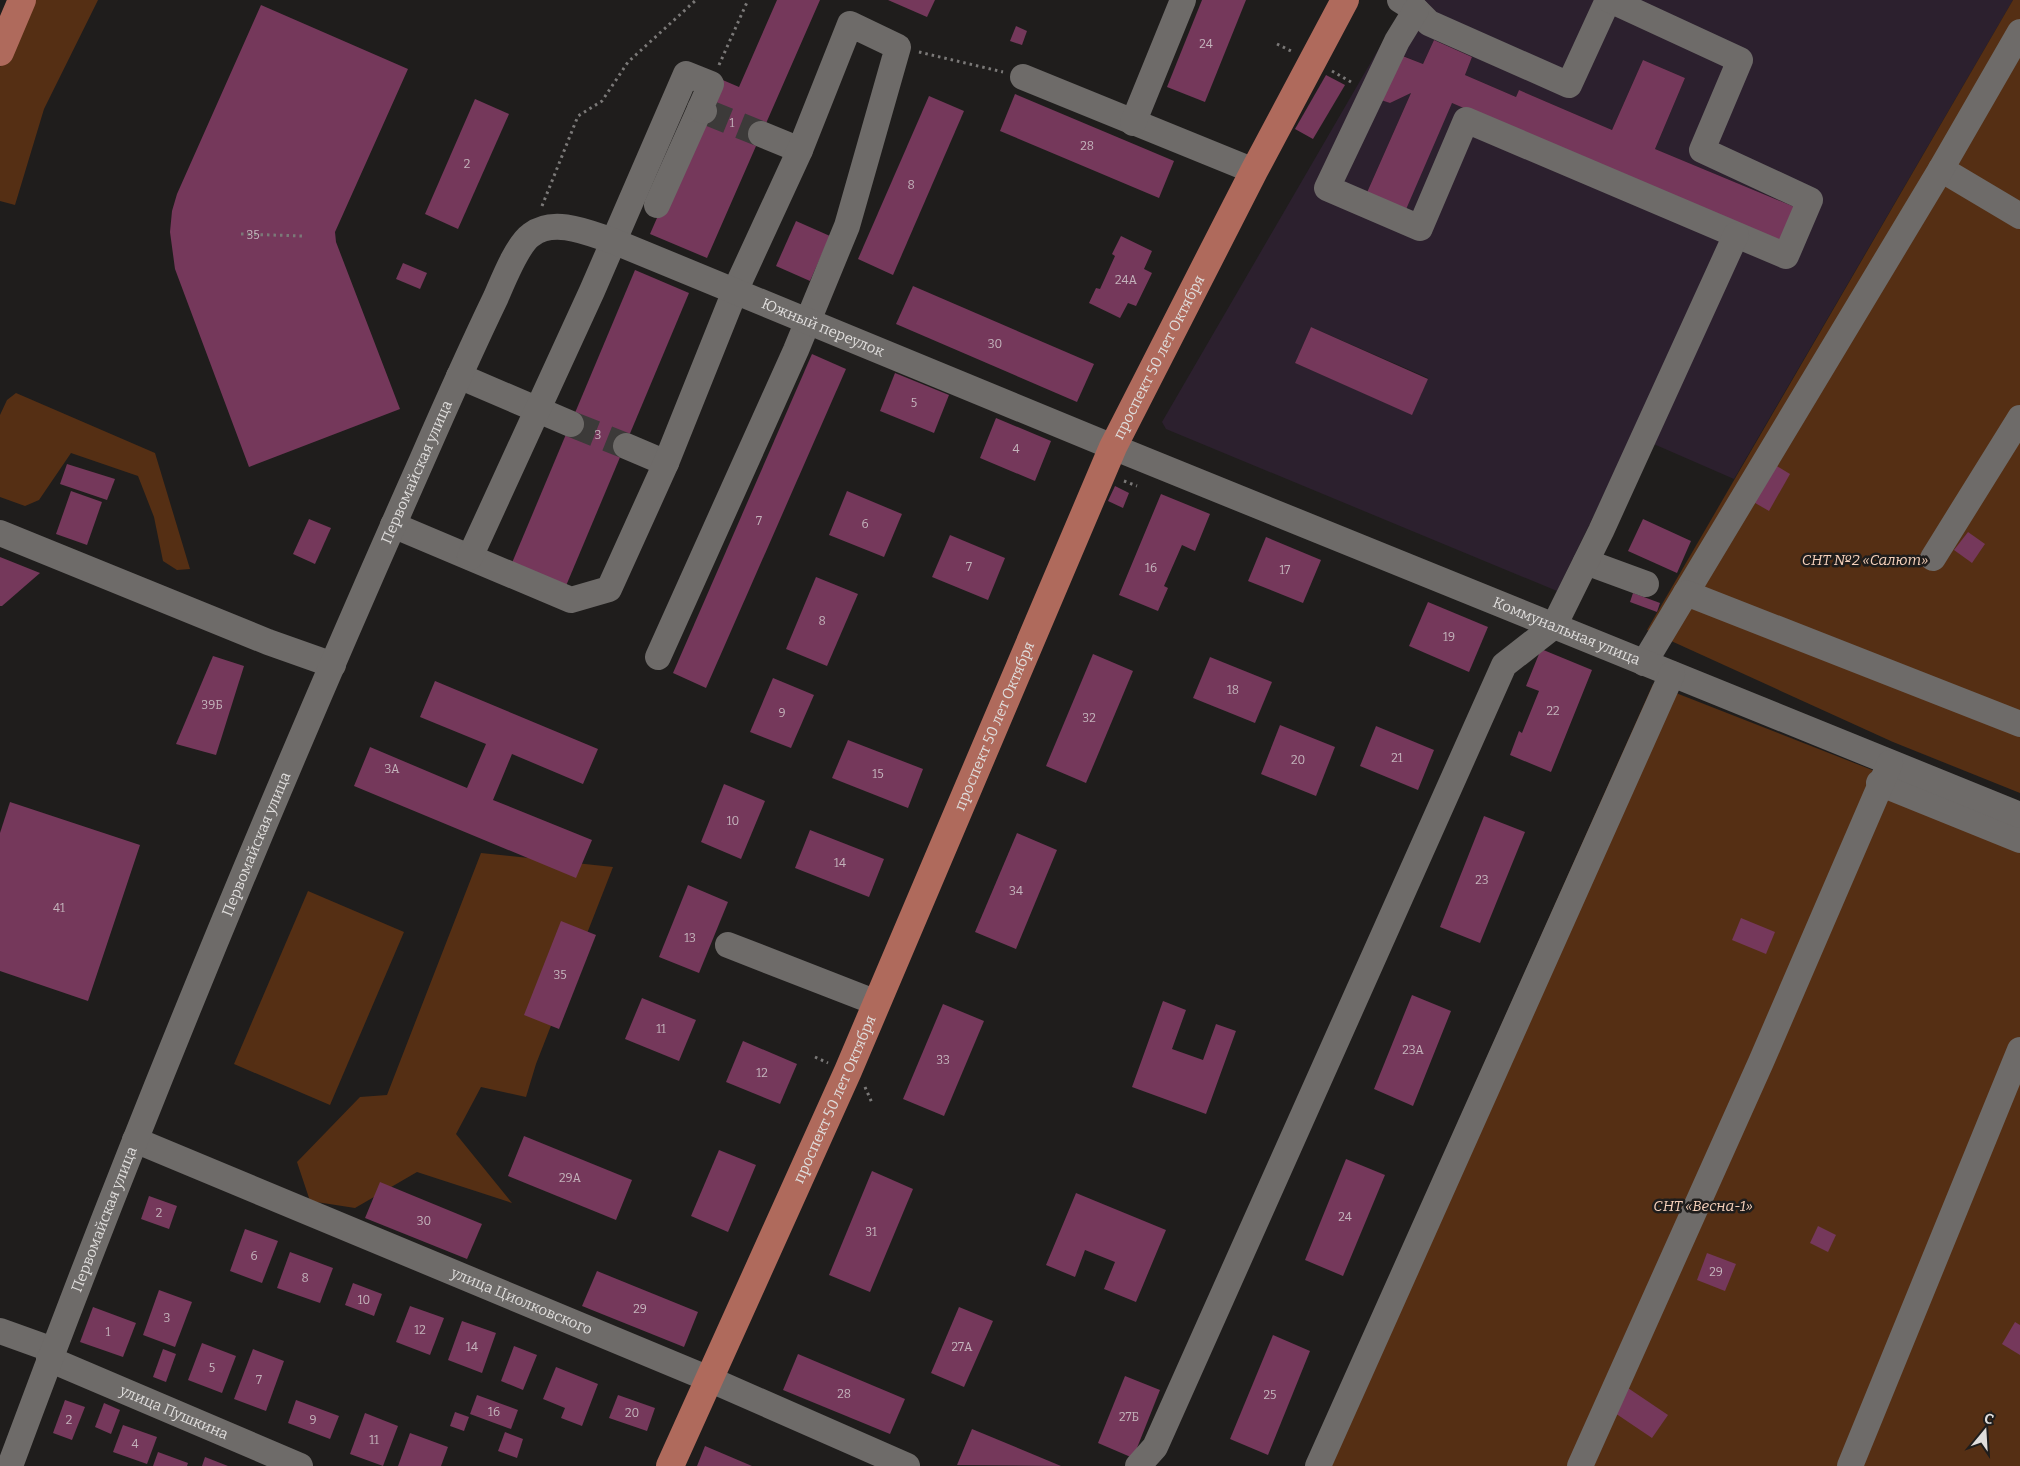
<svg xmlns="http://www.w3.org/2000/svg" width="2020" height="1466" font-family="Bitter,serif">
  <style>
    .medical { fill: #2c202e; fill-rule: evenodd }
    .green { fill: #552f14 }
    .building { fill: #75385b }
    .lines { fill: none; stroke-linecap: round; stroke-linejoin: round }
    .minor-tunnel { stroke: #3c3a39; stroke-width: 26; stroke-dasharray: 26 13; stroke-linecap: butt }
    .path { stroke: #7b7978; stroke-width: 3; stroke-dasharray: 2.5 4; stroke-linecap: butt }
    .minor { stroke: #6e6b69; stroke-width: 26 }
    .major { stroke: #af6a5c; stroke-width: 28 }
    .labels { text-anchor: middle; dominant-baseline: central; stroke-width: 5; stroke-linejoin: round; paint-order: stroke }
    .number-label { font-size: 12px; fill: #c4b4bc }
    .street-label { font-size: 15px; fill: #dfdddc; stroke: #1f1d1c }
    .park-label { font-size: 15px; font-style: italic; fill: #f6d1bb; stroke: #1f1d1c }
  </style>
  <rect width="100%" height="100%" fill="#1f1d1c"/>
  <path class="medical" d="M1407 0H2013L1734 479 1633 435 1557 591 1166 429 1162 422ZM1434 40 1472 57 1465 75 1516 97 1519 90 1612 130 1643 60 1685 78 1655 149 1797 208 1621 175 1452 103 1365 197 1411 93 1390 103 1381 99 1401 55 1423 64ZM1311 327 1428 378 1412 414 1295 363Z"/>
  <g class="green">
    <polygon points="31,0 98,0 44,109 15,205 0,201 0,67"/>
    <polygon points="2013,0 2020,0 2020,793 1893,742 1647,630"/>
    <polygon points="16,393 155,453 190,569 177,570 163,561 154,517 138,476 71,453 39,500 25,506 0,497 0,415 7,400"/>
    <polygon points="1653,684 2020,828 2020,1466 1305,1466"/>
    <polygon points="481,853 613,867 536,1064 526,1097 481,1087 456,1134 512,1203 417,1172 355,1208 310,1201 297,1162 360,1097 387,1095"/>
    <polygon points="308,891 404,932 330,1105 234,1064"/>
  </g>
  <g class="building">
    <polygon points="777,0 820,0 707,258 650,234 718,78 739,87"/>
    <polygon points="888,0 935,0 927,17"/>
    <polygon points="1202,0 1246,0 1205,102 1167,87"/>
    <polygon points="261,5 408,69 335,232 336,242 400,409 249,467 175,269 170,232 172,211 177,194"/>
    <polygon points="1016,26 1027,31 1022,45 1010,41"/>
    <polygon points="1434,40 1472,57 1465,75 1516,97 1519,90 1612,130 1643,60 1685,78 1655,149 1797,208 1782,245 1452,103 1404,214 1365,197 1411,93 1390,103 1381,100 1400,55 1423,64"/>
    <polygon points="1326,75 1345,85 1313,139 1295,129"/>
    <polygon points="1015,94 1174,161 1159,198 1000,131"/>
    <polygon points="929,96 964,111 893,275 858,259"/>
    <polygon points="475,99 509,114 458,229 425,214"/>
    <polygon points="796,221 830,236 810,281 776,266"/>
    <polygon points="1121,236 1152,251 1144,269 1152,273 1136,306 1128,303 1120,318 1089,303 1096,288 1100,289 1115,256 1112,254"/>
    <polygon points="403,263 427,273 420,289 396,279"/>
    <polygon points="635,270 689,293 563,593 509,570"/>
    <polygon points="913,286 1094,364 1077,402 896,324"/>
    <polygon points="1311,327 1428,379 1412,415 1295,363"/>
    <polygon points="812,354 846,369 706,688 673,673"/>
    <polygon points="895,373 949,395 934,433 880,411"/>
    <polygon points="996,418 1051,441 1035,481 980,458"/>
    <polygon points="1772,463 1790,474 1769,511 1750,500"/>
    <polygon points="67,464 115,479 107,500 60,484"/>
    <polygon points="1115,486 1129,493 1123,508 1108,501"/>
    <polygon points="71,491 102,502 87,545 56,534"/>
    <polygon points="847,491 902,514 884,557 829,535"/>
    <polygon points="1161,494 1210,514 1195,551 1182,545 1164,586 1168,588 1158,611 1119,595"/>
    <polygon points="309,519 331,528 315,564 293,554"/>
    <polygon points="1643,519 1691,541 1677,573 1628,551"/>
    <polygon points="1968,532 1985,544 1972,563 1954,550"/>
    <polygon points="950,535 1005,558 988,600 932,577"/>
    <polygon points="1266,537 1321,560 1303,603 1248,581"/>
    <polygon points="0,557 40,573 2,606 0,606"/>
    <polygon points="816,577 858,594 827,666 786,649"/>
    <polygon points="1633,593 1660,603 1657,612 1630,602"/>
    <polygon points="1428,602 1488,627 1469,672 1409,646"/>
    <polygon points="1541,649 1592,670 1551,772 1510,755 1519,731 1522,733 1539,691 1526,686"/>
    <polygon points="1093,654 1133,671 1086,783 1046,766"/>
    <polygon points="213,656 244,666 216,755 176,744"/>
    <polygon points="1210,657 1272,682 1255,723 1193,698"/>
    <polygon points="773,678 814,695 791,748 750,732"/>
    <polygon points="435,681 598,749 583,784 512,754 493,800 592,840 576,878 354,786 370,747 467,788 486,744 420,717"/>
    <polygon points="1280,725 1335,747 1316,796 1261,774"/>
    <polygon points="1376,726 1434,750 1418,790 1360,766"/>
    <polygon points="848,740 923,769 908,808 832,778"/>
    <polygon points="724,784 765,801 741,859 701,842"/>
    <polygon points="10,802 140,845 88,1001 0,971 0,833"/>
    <polygon points="1484,816 1525,832 1480,943 1440,927"/>
    <polygon points="810,830 884,859 869,897 795,868"/>
    <polygon points="1017,833 1057,850 1016,949 975,932"/>
    <polygon points="688,885 728,902 699,973 659,957"/>
    <polygon points="1741,918 1775,932 1766,954 1732,940"/>
    <polygon points="561,921 596,935 559,1029 524,1015"/>
    <polygon points="1412,995 1451,1011 1413,1106 1374,1089"/>
    <polygon points="642,998 696,1020 679,1061 625,1039"/>
    <polygon points="1163,1001 1186,1010 1172,1049 1203,1060 1216,1024 1236,1031 1206,1114 1132,1087"/>
    <polygon points="943,1004 984,1021 944,1116 903,1099"/>
    <polygon points="743,1041 797,1064 780,1104 726,1082"/>
    <polygon points="524,1136 632,1180 616,1220 508,1176"/>
    <polygon points="719,1150 756,1165 728,1232 691,1216"/>
    <polygon points="1346,1159 1385,1175 1343,1276 1305,1260"/>
    <polygon points="872,1171 913,1189 870,1292 829,1275"/>
    <polygon points="380,1182 482,1224 467,1259 365,1218"/>
    <polygon points="1076,1193 1166,1230 1136,1302 1104,1289 1115,1262 1085,1250 1075,1277 1046,1265"/>
    <polygon points="149,1196 177,1206 169,1229 141,1219"/>
    <polygon points="1818,1226 1836,1235 1828,1252 1810,1243"/>
    <polygon points="245,1229 278,1241 262,1283 230,1271"/>
    <polygon points="290,1252 333,1268 320,1303 277,1288"/>
    <polygon points="1707,1253 1736,1264 1725,1291 1697,1280"/>
    <polygon points="597,1271 698,1312 684,1347 582,1306"/>
    <polygon points="353,1283 382,1294 374,1316 345,1305"/>
    <polygon points="159,1290 192,1302 175,1347 143,1335"/>
    <polygon points="410,1306 444,1318 430,1355 396,1342"/>
    <polygon points="93,1307 136,1323 123,1357 80,1342"/>
    <polygon points="959,1307 993,1321 964,1387 931,1373"/>
    <polygon points="462,1321 496,1333 482,1373 448,1360"/>
    <polygon points="2015,1322 2020,1325 2020,1355 2002,1344"/>
    <polygon points="1273,1335 1310,1351 1268,1455 1230,1439"/>
    <polygon points="202,1343 236,1356 222,1393 188,1380"/>
    <polygon points="514,1346 537,1355 523,1390 501,1381"/>
    <polygon points="163,1349 176,1354 166,1382 153,1377"/>
    <polygon points="253,1349 284,1361 266,1411 234,1399"/>
    <polygon points="798,1354 905,1399 890,1434 783,1390"/>
    <polygon points="556,1367 598,1384 582,1426 561,1418 565,1408 543,1399"/>
    <polygon points="1125,1376 1160,1390 1133,1458 1098,1443"/>
    <polygon points="1625,1386 1668,1415 1652,1438 1609,1409"/>
    <polygon points="477,1395 518,1410 511,1429 470,1414"/>
    <polygon points="618,1395 655,1408 647,1431 609,1418"/>
    <polygon points="65,1400 85,1407 72,1440 53,1433"/>
    <polygon points="296,1400 339,1416 330,1439 288,1423"/>
    <polygon points="104,1403 120,1410 111,1434 95,1427"/>
    <polygon points="455,1412 469,1417 464,1431 450,1426"/>
    <polygon points="365,1413 398,1426 383,1466 350,1454"/>
    <polygon points="123,1425 157,1437 147,1464 113,1452"/>
    <polygon points="972,1429 1061,1466 957,1465"/>
    <polygon points="505,1432 523,1439 517,1458 498,1451"/>
    <polygon points="410,1433 448,1447 441,1466 398,1466"/>
    <polygon points="705,1446 752,1466 697,1466"/>
    <polygon points="158,1452 188,1463 187,1466 153,1466"/>
    <polygon points="205,1457 228,1466 202,1466"/>
  </g>
  <g class="lines">
    <g class="minor-tunnel">
      <polyline points="704,111 761,134"/>
      <polyline points="571,424 626,446"/>
    </g>
    <g class="path">
      <polyline points="1277,44 1293,52"/>
      <polyline points="919,52 1003,72"/>
      <polyline points="719,65 748,0"/>
      <polyline points="1332,71 1351,82"/>
      <polyline points="542,206 578,116 602,101 628,62 696,0"/>
      <polyline points="241,234 302,236"/>
      <polyline points="1124,481 1137,486"/>
      <polyline points="815,1057 828,1063"/>
      <polyline points="865,1087 872,1103"/>
    </g>
    <g class="minor">
      <polyline points="1400,0 1416,10 1429,23 1569,85 1608,0"/>
      <polyline points="1416,10 1397,41 1327,188 1420,228 1466,120 1786,256 1810,200 1702,150 1740,60 1610,0"/>
      <polyline points="1023,77 1254,171"/>
      <polyline points="1133,123 1183,0"/>
      <polyline points="761,134 800,150"/>
      <polyline points="1941,169 2020,216"/>
      <polyline points="657,205 700,109"/>
      <polyline points="459,376 571,424"/>
      <polyline points="626,446 666,463"/>
      <polyline points="393,525 571,600 609,589 666,463 735,291 800,150 850,24 898,47 847,226 796,350 658,657"/>
      <polyline points="0,533 268,642 333,665"/>
      <polyline points="470,557 592,291 686,74 711,84 700,109 704,111"/>
      <polyline points="1933,558 2020,418"/>
      <polyline points="1586,562 1646,584"/>
      <polyline points="1686,593 1941,169 2020,32"/>
      <polyline points="1644,663 1686,593 2020,724"/>
      <polyline points="1879,783 2020,840"/>
      <polyline points="728,945 877,1003"/>
      <path id="s1" d="M135 1140 709 1379 907 1466"/>
      <polyline points="0,1331 53,1350"/>
      <path id="s2" d="M49 1359 300 1466"/>
      <path id="s3" d="M10 1466C136 1126 275 791 422 460 446 405 470 351 496 297 503 281 517 245 531 235 554 217 589 233 613 241L1113 447 2020 815"/>
      <polyline points="1138,1466 1155,1447 1504,665 1554,626 1601,531 1736,235"/>
      <polyline points="1318,1466 1672,674"/>
      <polyline points="1580,1466 1761,1062 1890,763"/>
      <polyline points="1850,1466 2020,1050"/>
    </g>
    <g class="major">
      <polyline points="0,52 22,0"/>
      <path id="s4" d="M670 1466 848 1071 1113 447 1254 171 1345 0"/>
    </g>
  </g>
  <g class="labels">
    <g class="number-label">
      <text x="1206" y="44">24</text>
      <text x="732" y="123">1</text>
      <text x="1087" y="146">28</text>
      <text x="467" y="164">2</text>
      <text x="911" y="185">8</text>
      <text x="253" y="235">35</text>
      <text x="1126" y="280">24А</text>
      <text x="995" y="344">30</text>
      <text x="914" y="403">5</text>
      <text x="598" y="435">3</text>
      <text x="1016" y="449">4</text>
      <text x="759" y="521">7</text>
      <text x="865" y="524">6</text>
      <text x="969" y="567">7</text>
      <text x="1151" y="568">16</text>
      <text x="1285" y="570">17</text>
      <text x="822" y="621">8</text>
      <text x="1449" y="637">19</text>
      <text x="1233" y="690">18</text>
      <text x="212" y="705">39Б</text>
      <text x="1553" y="711">22</text>
      <text x="782" y="713">9</text>
      <text x="1089" y="718">32</text>
      <text x="1397" y="758">21</text>
      <text x="1298" y="760">20</text>
      <text x="392" y="769">3А</text>
      <text x="878" y="774">15</text>
      <text x="733" y="821">10</text>
      <text x="840" y="863">14</text>
      <text x="1482" y="880">23</text>
      <text x="1016" y="891">34</text>
      <text x="59" y="908">41</text>
      <text x="690" y="938">13</text>
      <text x="560" y="975">35</text>
      <text x="661" y="1029">11</text>
      <text x="1413" y="1050">23А</text>
      <text x="943" y="1060">33</text>
      <text x="762" y="1073">12</text>
      <text x="570" y="1178">29А</text>
      <text x="159" y="1213">2</text>
      <text x="1345" y="1217">24</text>
      <text x="424" y="1221">30</text>
      <text x="871" y="1232">31</text>
      <text x="254" y="1256">6</text>
      <text x="1716" y="1272">29</text>
      <text x="305" y="1278">8</text>
      <text x="364" y="1300">10</text>
      <text x="640" y="1309">29</text>
      <text x="167" y="1318">3</text>
      <text x="420" y="1330">12</text>
      <text x="108" y="1332">1</text>
      <text x="472" y="1347">14</text>
      <text x="962" y="1347">27А</text>
      <text x="212" y="1368">5</text>
      <text x="259" y="1380">7</text>
      <text x="844" y="1394">28</text>
      <text x="1270" y="1395">25</text>
      <text x="494" y="1412">16</text>
      <text x="632" y="1413">20</text>
      <text x="1129" y="1417">27Б</text>
      <text x="69" y="1420">2</text>
      <text x="313" y="1420">9</text>
      <text x="374" y="1440">11</text>
      <text x="135" y="1444">4</text>
    </g>
    <g class="street-label">
      <text stroke="none"><textPath href="#s3" startOffset="1651">Южный переулок</textPath></text>
      <text stroke="none"><textPath href="#s4" startOffset="1212">проспект 50 лет Октября</textPath></text>
      <text stroke="none"><textPath href="#s3" startOffset="1074">Первомайская улица</textPath></text>
      <text stroke="none"><textPath href="#s3" startOffset="2454">Коммунальная улица</textPath></text>
      <text stroke="none"><textPath href="#s4" startOffset="808">проспект 50 лет Октября</textPath></text>
      <text stroke="none"><textPath href="#s3" startOffset="669">Первомайская улица</textPath></text>
      <text stroke="none"><textPath href="#s4" startOffset="402">проспект 50 лет Октября</textPath></text>
      <text stroke="none"><textPath href="#s3" startOffset="264">Первомайская улица</textPath></text>
      <text stroke="none"><textPath href="#s1" startOffset="419">улица Циолковского</textPath></text>
      <text stroke="none"><textPath href="#s2" startOffset="136">улица Пушкина</textPath></text>
    </g>
    <g class="park-label">
      <text x="1865" y="560">СНТ №2 «Салют»</text>
      <text x="1703" y="1206">СНТ «Весна-1»</text>
    </g>
  </g>
  <g transform="translate(1985 1431) rotate(18)" stroke="#1f1d1c" stroke-width="4" paint-order="stroke">
  <path d="M0-4L9 19L0 12L-9 19Z" fill="#dfdddc"/>
  <text y="-8" font-size="14" font-weight="bold" text-anchor="middle" fill="#dfdddc">С</text>
  </g>
</svg>
